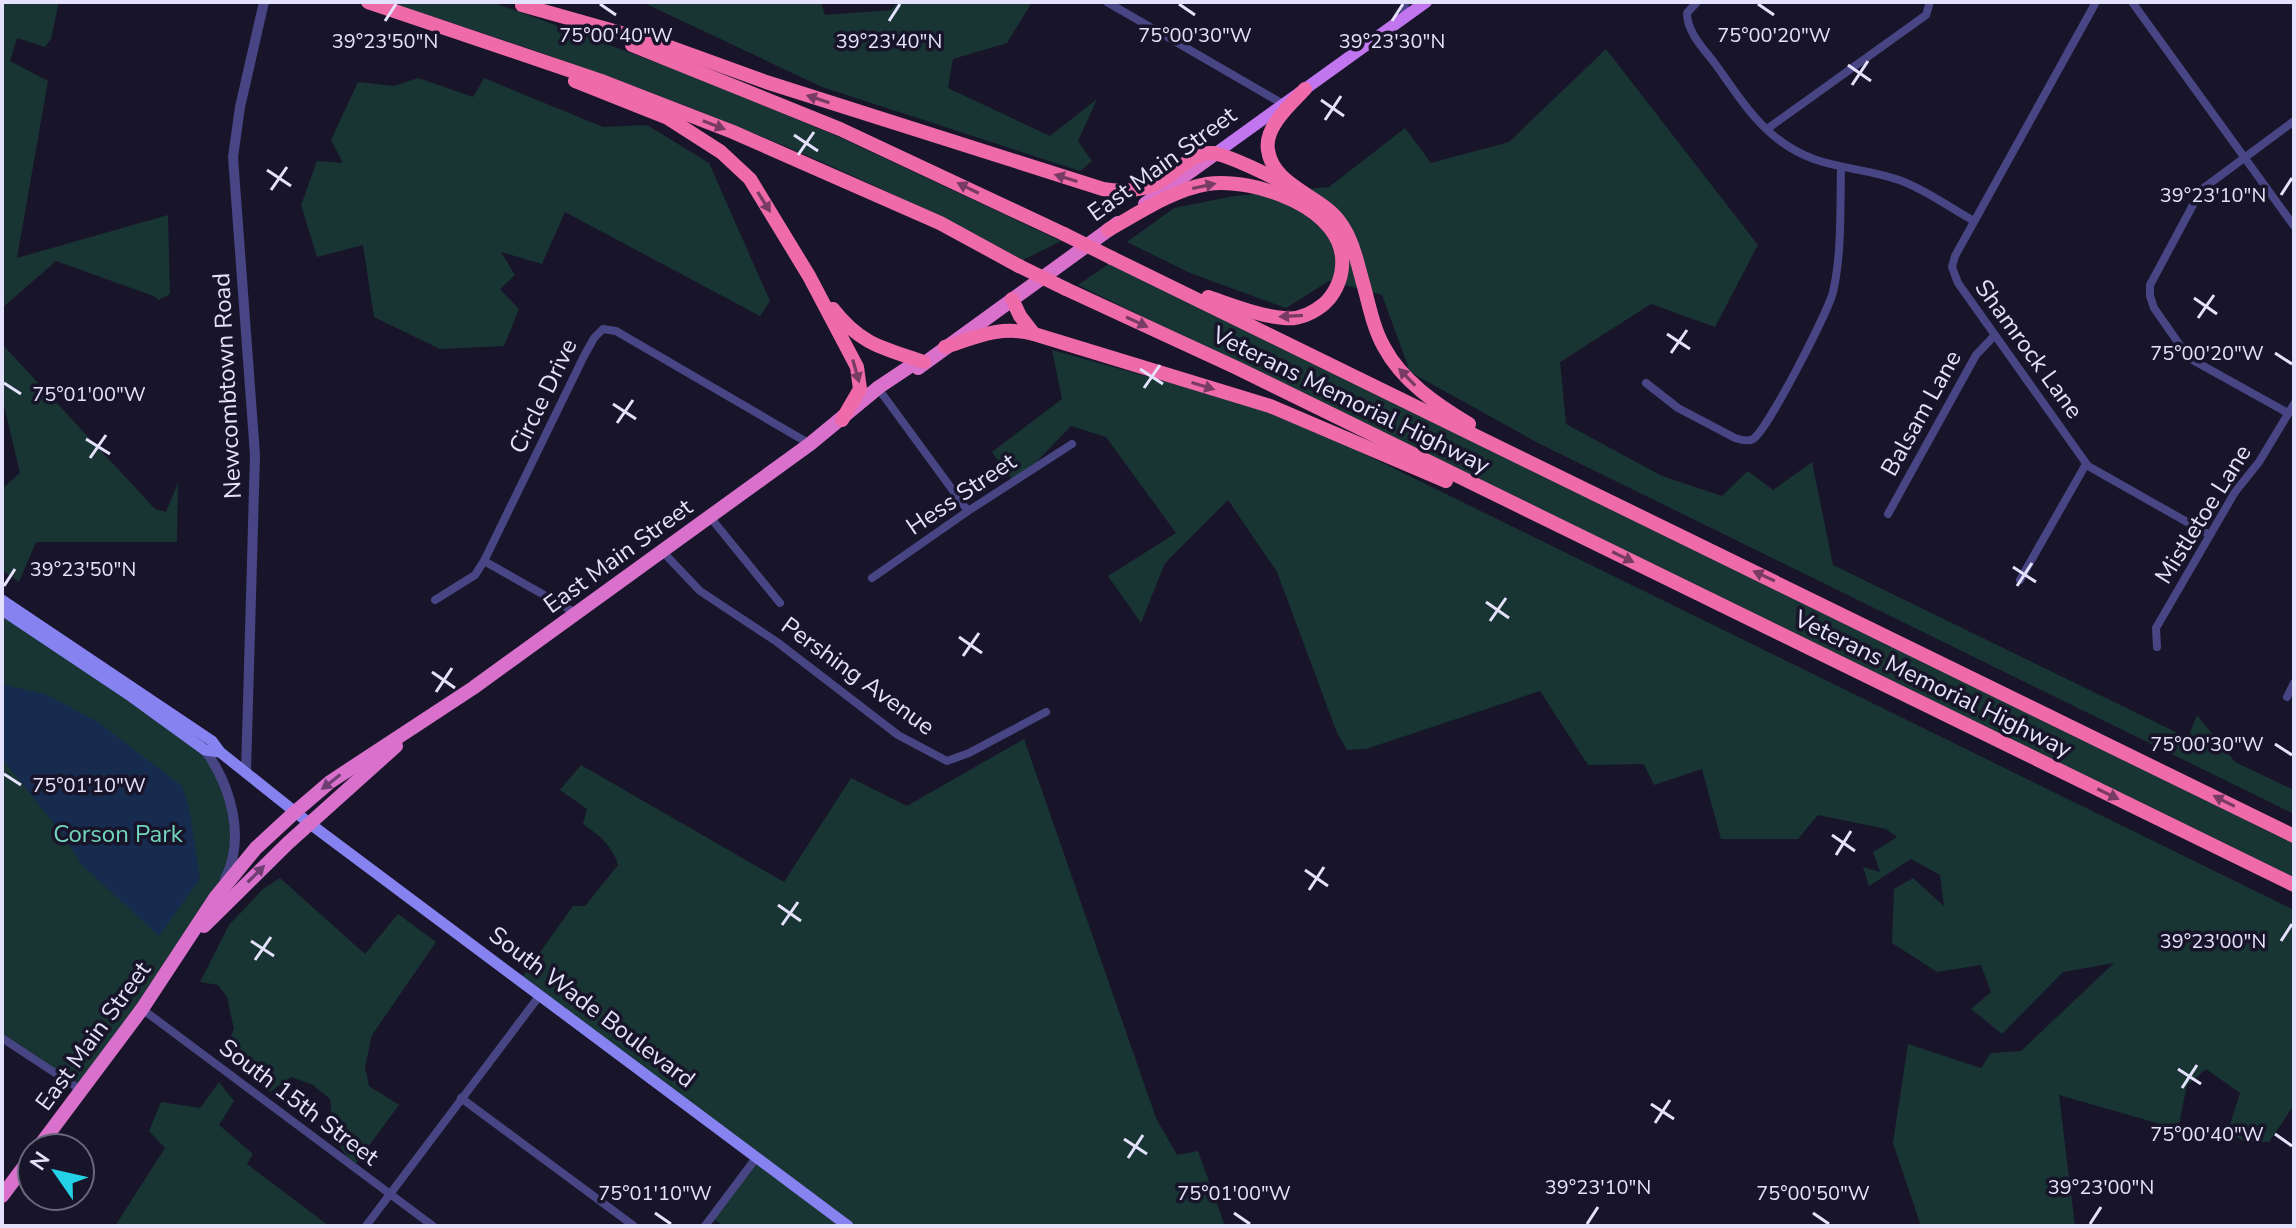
<svg xmlns="http://www.w3.org/2000/svg" width="2296" height="1228" font-family="'Nunito Sans',sans-serif">
  <style>
    .green { fill: #183433 }
    .water { fill: #162b4d }
    .lines { fill: none; stroke-linecap: round; stroke-linejoin: round }
    .minor { stroke: #484584; stroke-width: 8 }
    .tertiary { stroke: #484584; stroke-width: 10 }
    .secondary { stroke: #8683f1; stroke-width: 11 }
    .primary { stroke: #c175ef; stroke-width: 12 }
    .trunk { stroke: #d870cc; stroke-width: 14 }
    .motorway { stroke: #ee6aa9; stroke-width: 14 }
    .motorway-bridge { stroke: #ee6aa9; stroke-width: 14 }
    .oneway { fill: #783b63 }
    .oneway2 { fill: #6e3e73 }
    .ticks { fill: none; stroke: #e4e1fc; stroke-width: 3 }
    .labels { text-anchor: middle; dominant-baseline: central; stroke-width: 7; stroke-linejoin: round; paint-order: stroke }
    .street-label { font-size: 24px; fill: #e4e1fc; stroke: #18152a }
    .park-label { font-size: 24px; fill: #74d5bd; stroke: #18152a }
    .ticks-label { font-size: 20px; text-anchor: middle; fill: #e4e1fc; stroke: #18152a; stroke-width: 7; stroke-linejoin: round; paint-order: stroke }
  </style>
  <rect width="100%" height="100%" fill="#18152a"/>
  <g class="green">
    <polygon points="2,2 59,2 51,39 45,47 17,38 10,61 48,81 17,258 168,215 170,294 158,300 156,297 56,261 2,308"/>
    <path d="M387 2H491L520 12 693 76 837 136 1061 241 1023 260C821 151 606 71 387 2Z"/>
    <polygon points="642,2 821,2 825,15 891,10 898,2 1032,2 1007,43 953,59 948,88 1050,136 1097,99 1078,141 1092,161 1080,171 822,87"/>
    <polygon points="1606,49 1758,245 1715,327 1651,304 1560,362 1566,424 1662,476 1722,496 1748,471 1773,490 1812,462 1833,565 2188,738 2197,715 2235,762 2294,790 2294,814 1538,443 1410,372 1382,295 1329,281 1286,308 1190,273 1127,242 1174,208 1234,196 1329,187 1405,128 1431,163 1509,142"/>
    <polygon points="418,78 473,97 484,78 603,127 647,125 709,163 770,301 760,316 565,212 542,264 501,252 515,275 500,289 519,309 504,346 440,349 374,317 363,245 317,257 301,205 317,161 343,163 331,140 358,82 394,86"/>
    <polygon points="1110,263 2294,842 2294,878 1078,285"/>
    <polygon points="2,344 155,509 166,512 178,483 177,542 36,542 19,582 2,570 2,489 20,473 2,397"/>
    <polygon points="1052,350 1283,414 2294,910 2294,1109 2292,1108 2269,1142 2243,1141 2228,1131 2240,1093 2206,1069 2187,1085 2178,1129 2059,1095 2075,1226 1921,1226 1893,1143 1908,1044 1981,1068 1991,1053 2021,1051 2114,963 2063,972 2002,1034 1971,1009 1991,992 1981,965 1937,972 1892,943 1894,889 1913,878 1944,906 1940,875 1911,859 1869,886 1863,867 1880,872 1873,852 1897,837 1886,829 1818,815 1798,839 1721,839 1702,769 1654,785 1644,764 1588,765 1540,691 1366,749 1347,750 1337,733 1277,572 1228,500 1165,563 1141,623 1108,576 1176,533 1106,437 1071,426 1015,484 992,452 1062,399"/>
    <polygon points="2,610 205,750 228,793 233,864 81,1090 2,1038"/>
    <path d="M1024 739 1156 1118 1177 1155 1198 1151 1225 1226H724L712 1218 757 1155 523 976 573 906H585L618 865C613 846 599 835 583 824L587 809 560 790 581 765 784 882 851 778 907 806Z"/>
    <polygon points="280,878 365,954 398,914 436,942 372,1035 365,1067 369,1086 399,1105 354,1166 334,1139 330,1099 313,1085 291,1077 270,1092 226,1047 234,1029 227,997 218,985 200,982 229,925 263,889"/>
    <polygon points="219,1082 234,1101 219,1125 253,1154 247,1164 329,1226 115,1226 165,1148 149,1131 161,1102 200,1108"/>
  </g>
  <polygon class="water" points="2,684 48,695 101,724 183,787 190,812 200,879 159,936 83,866 62,834 2,758"/>
  <g class="lines">
    <g class="minor">
      <polyline points="1107,2 1283,104"/>
      <path d="M1697 2 1687 13C1687 33 1705 50 1716 65 1734 90 1751 117 1774 136 1816 171 1852 164 1899 180 1925 189 1950 208 1974 221"/>
      <polyline points="2096,2 1955,256 1952,267 1958,283 2088,466 2210,535"/>
      <polyline points="2132,2 2294,226"/>
      <polyline points="1404,17 1405,2"/>
      <polyline points="1767,129 1926,15 1930,2"/>
      <path d="M1646 383 1678 408 1735 438C1741 440 1748 442 1753 439 1767 431 1828 312 1833 292 1842 253 1840 209 1841 169"/>
      <polyline points="883,395 968,511"/>
      <polyline points="2288,413 2189,358 2154,308 2150,296 2150,285 2201,190 2294,121"/>
      <polyline points="1888,514 1976,355 1995,335"/>
      <polyline points="710,517 780,603"/>
      <polyline points="662,551 700,591 777,642 898,735 947,761 969,753 1046,712"/>
      <polyline points="484,561 576,613"/>
      <polyline points="872,578 968,511 1072,444"/>
      <polyline points="2020,580 2086,464"/>
      <polyline points="435,600 475,575 484,561 584,356 594,338 603,329 616,331 810,444"/>
      <polyline points="2157,647 2156,628 2235,492 2259,462 2294,404"/>
      <polyline points="2287,697 2294,683"/>
      <polyline points="142,1009 433,1226"/>
      <polyline points="2,1038 81,1090"/>
      <polyline points="461,1098 634,1226"/>
      <polyline points="366,1226 540,995"/>
      <polyline points="705,1226 756,1158"/>
    </g>
    <g class="tertiary">
      <path d="M205 750C231 786 246 838 225 879"/>
      <polyline points="246,772 255,455 233,157 240,107 264,2"/>
    </g>
    <g class="secondary">
      <polyline points="2,600 212,741 220,752 309,823 848,1226"/>
      <polyline points="2,610 132,697 205,750 220,752"/>
    </g>
    <polyline class="primary" points="1216,153 1426,2"/>
    <g class="trunk">
      <polyline points="1145,204 1216,153"/>
      <polyline points="918,368 1118,223"/>
      <polyline points="204,926 288,843 396,746"/>
      <polyline points="38,1148 142,1009 215,898 256,848 295,812 330,782 473,688 810,444 879,387 912,365 924,362"/>
      <polyline points="2,1196 32,1156"/>
    </g>
    <g class="motorway">
      <polyline points="368,2 604,82 733,132 940,223 1019,266"/>
      <path d="M522 5 667 46 766 82 1103 189C1121 192 1141 191 1158 183 1176 174 1195 148 1217 154 1239 159 1275 179 1297 189"/>
      <polyline points="632,45 840,129 1064,234"/>
      <polyline points="575,81 668,118 721,152 750,179 809,276 857,367 860,389 842,420"/>
      <path d="M1305 89C1291 104 1264 127 1268 150 1273 186 1320 195 1339 221 1353 239 1357 262 1363 283 1369 304 1373 328 1384 347 1402 381 1436 404 1469 424"/>
      <path d="M1108 230C1139 213 1172 190 1207 184 1253 177 1348 208 1342 267 1341 281 1334 295 1324 304 1313 313 1298 320 1284 318 1259 316 1232 305 1208 297"/>
      <polyline points="1112,258 2294,836"/>
      <polyline points="1066,289 1237,368 2294,885"/>
      <polyline points="1012,299 1020,316 1034,334 1270,406 1446,481"/>
      <path d="M833 309C861 345 883 348 924 362"/>
      <path d="M945 347C976 337 1001 325 1034 334"/>
    </g>
    <g class="motorway-bridge">
      <polyline points="1064,234 1112,258"/>
      <polyline points="1019,266 1066,289"/>
    </g>
  </g>
  <defs><path id="oneway-solid" d="M-6-.8H1V-3.2L6.5 0L1 3.2V.8H-6Z" transform="scale(2)"/></defs>
  <g class="oneway">
    <use href="#oneway-solid" transform="translate(818 99) rotate(-162)"/>
    <use href="#oneway-solid" transform="translate(714 125) rotate(21)"/>
    <use href="#oneway-solid" transform="translate(1066 178) rotate(-163)"/>
    <use href="#oneway-solid" transform="translate(1204 186) rotate(-12)"/>
    <use href="#oneway-solid" transform="translate(968 188) rotate(-154)"/>
    <use href="#oneway-solid" transform="translate(764 202) rotate(58)"/>
    <use href="#oneway-solid" transform="translate(1291 316) rotate(177)"/>
    <use href="#oneway-solid" transform="translate(1137 322) rotate(25)"/>
    <use href="#oneway-solid" transform="translate(856 371) rotate(74)"/>
    <use href="#oneway-solid" transform="translate(1407 377) rotate(-134)"/>
    <use href="#oneway-solid" transform="translate(1203 386) rotate(17)"/>
    <use href="#oneway-solid" transform="translate(1623 557) rotate(26)"/>
    <use href="#oneway-solid" transform="translate(1764 576) rotate(-155)"/>
    <use href="#oneway-solid" transform="translate(2108 794) rotate(26)"/>
    <use href="#oneway-solid" transform="translate(2224 801) rotate(-153)"/>
  </g>
  <g class="oneway2">
    <use href="#oneway-solid" transform="translate(331 782) rotate(142)"/>
    <use href="#oneway-solid" transform="translate(256 874) rotate(-45)"/>
  </g>
  <path class="ticks" d="M600 4 616 15M1179 4 1195 15M1758 4 1774 15M385 21 396 4M889 21 900 4M1392 21 1403 4M1848 65 1871 81M1852 85 1868 61M1321 100 1344 116M1325 120 1341 96M794 135 818 151M798 155 814 132M267 170 291 186M271 190 287 167M2281 195 2292 178M2194 298 2217 314M2198 318 2214 295M1667 334 1690 349M1671 353 1687 330M2275 353 2292 364M1140 369 1163 384M4 383 21 394M1144 388 1160 365M613 404 636 419M617 423 633 400M86 439 110 454M90 458 106 435M2013 567 2036 582M4 586 15 569M2017 586 2032 563M1486 602 1509 618M1490 621 1506 598M959 637 982 653M963 656 979 633M432 672 455 688M436 692 452 668M2275 744 2292 755M4 774 21 785M1832 835 1855 851M1836 855 1851 831M1305 870 1328 886M1309 890 1324 867M778 905 801 921M782 925 798 902M251 941 274 956M2281 941 2292 924M255 960 271 937M2178 1069 2201 1084M2182 1088 2197 1065M1651 1104 1674 1119M1655 1123 1670 1100M2275 1134 2292 1146M1124 1139 1147 1154M1128 1158 1143 1135M655 1213 671 1224M1234 1213 1250 1224M1813 1213 1829 1224M1587 1224 1598 1207M2090 1224 2101 1207"/>
  <g class="labels">
    <g class="street-label">
      <text transform="translate(1162 164) rotate(-36)">East Main Street</text>
      <text transform="translate(2029 349) rotate(54)">Shamrock Lane</text>
      <text transform="translate(227 386) rotate(-93)">Newcombtown Road</text>
      <text transform="translate(543 396) rotate(-64)">Circle Drive</text>
      <text transform="translate(1351 400) rotate(26)">Veterans Memorial Highway</text>
      <text transform="translate(1921 413) rotate(-61)">Balsam Lane</text>
      <text transform="translate(961 494) rotate(-34)">Hess Street</text>
      <text transform="translate(2203 514) rotate(-58)">Mistletoe Lane</text>
      <text transform="translate(618 556) rotate(-36)">East Main Street</text>
      <text transform="translate(858 676) rotate(36)">Pershing Avenue</text>
      <text transform="translate(1933 684) rotate(26)">Veterans Memorial Highway</text>
      <text transform="translate(592 1007) rotate(37)">South Wade Boulevard</text>
      <text transform="translate(93 1036) rotate(-54)">East Main Street</text>
      <text transform="translate(299 1102) rotate(37)">South 15th Street</text>
    </g>
    <g class="park-label">
      <text x="118" y="834">Corson Park</text>
    </g>
  </g>
  <g class="ticks-label">
    <text x="616" y="42">75°00'40"W</text>
    <text x="1195" y="42">75°00'30"W</text>
    <text x="1774" y="42">75°00'20"W</text>
    <text x="385" y="48">39°23'50"N</text>
    <text x="889" y="48">39°23'40"N</text>
    <text x="1392" y="48">39°23'30"N</text>
    <text x="2213" y="202">39°23'10"N</text>
    <text x="2207" y="360">75°00'20"W</text>
    <text x="89" y="401">75°01'00"W</text>
    <text x="83" y="576">39°23'50"N</text>
    <text x="2207" y="751">75°00'30"W</text>
    <text x="89" y="792">75°01'10"W</text>
    <text x="2213" y="948">39°23'00"N</text>
    <text x="2207" y="1141">75°00'40"W</text>
    <text x="1598" y="1194">39°23'10"N</text>
    <text x="2101" y="1194">39°23'00"N</text>
    <text x="655" y="1200">75°01'10"W</text>
    <text x="1234" y="1200">75°01'00"W</text>
    <text x="1813" y="1200">75°00'50"W</text>
  </g>
  <rect width="2296" height="1228" fill="none" stroke="#e4e1fc" stroke-width="8"/>
  <g transform="translate(56 1172) rotate(304)"><circle r="38" fill="#18152a" stroke="#6a677e" stroke-width="2"/>
  <path d="M0-6L14 30L0 20L-14 30Z" fill="#23d2e6"/>
  <text y="-12" font-size="22" font-weight="bold" text-anchor="middle" fill="#e4e1fc">N</text>
  </g>
</svg>
